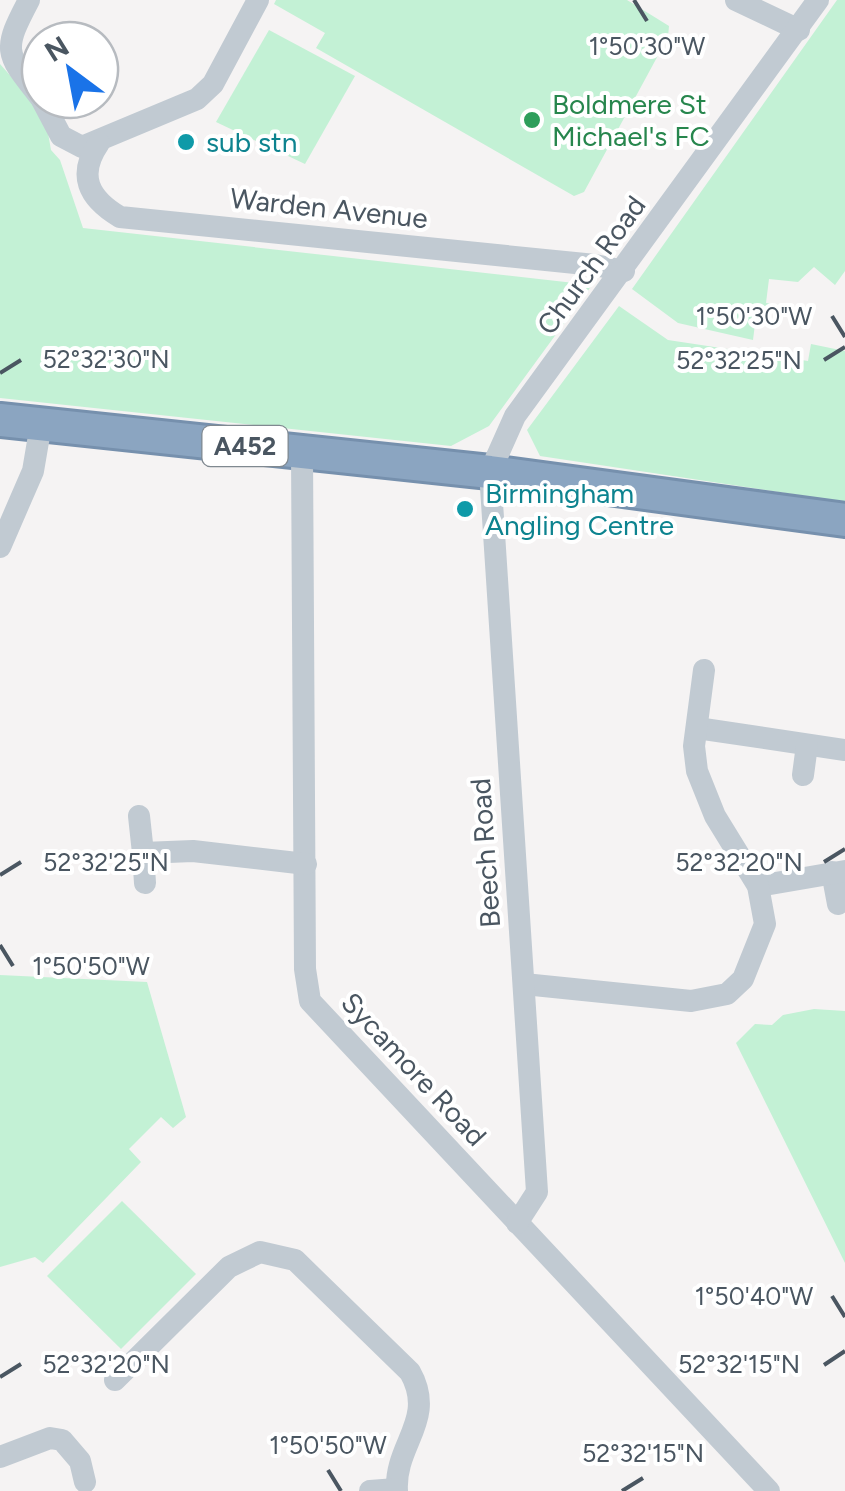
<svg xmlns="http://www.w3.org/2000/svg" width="845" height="1491" font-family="Figtree,sans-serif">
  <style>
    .green { fill: #c3f1d5 }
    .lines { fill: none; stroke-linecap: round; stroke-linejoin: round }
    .highway-casing { stroke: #7690ad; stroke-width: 38 }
    .minor { stroke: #c1cad2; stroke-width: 22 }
    .highway { stroke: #8ba5c1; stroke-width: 32 }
    .ticks { fill: none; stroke: #4a5661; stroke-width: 4 }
    .leisure-dot { fill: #2e9e5b; stroke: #fff; stroke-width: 4 }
    .culture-dot { fill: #0f9aa8; stroke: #fff; stroke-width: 4 }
    .labels { text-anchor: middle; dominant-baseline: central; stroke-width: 8; stroke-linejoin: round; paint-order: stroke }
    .shield { fill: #fff; stroke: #808990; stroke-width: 2.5 }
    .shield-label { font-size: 25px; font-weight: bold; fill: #4a5661 }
    .leisure-label { font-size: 28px; fill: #27864d; stroke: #fff; text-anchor: start }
    .culture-label { font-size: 28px; fill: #0d838f; stroke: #fff; text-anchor: start }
    .street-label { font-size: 28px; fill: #4a5661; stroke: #fff }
    .ticks-label { font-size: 25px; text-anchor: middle; fill: #4a5661; stroke: #fff; stroke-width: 8; stroke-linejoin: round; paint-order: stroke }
  </style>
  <rect width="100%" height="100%" fill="#f5f3f3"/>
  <g class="green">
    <polygon points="276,0 627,0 669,26 668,37 584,192 574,196 316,48 325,33 274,4"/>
    <polygon points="837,0 845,0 845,271 835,285 814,267 798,282 769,279 766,303 785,306 784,310 757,308 753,340 678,323 632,289"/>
    <polygon points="269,30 355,76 305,164 216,122"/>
    <polygon points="0,64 37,106 47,127 51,150 60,160 83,228 592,285 489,426 451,446 0,398"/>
    <polygon points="619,306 668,340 808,361 811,344 845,351 845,502 540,456 527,430"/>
    <polygon points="0,975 147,982 186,1117 173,1128 161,1117 129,1149 141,1162 43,1263 35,1257 0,1267"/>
    <polygon points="814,1009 845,1011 845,1263 736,1043 755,1024 772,1025 783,1015"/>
    <polygon points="122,1201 196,1274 121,1349 47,1276"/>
  </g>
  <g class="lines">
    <defs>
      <polyline id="highway" points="0,420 490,472 845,520"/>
    </defs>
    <use href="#highway" class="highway-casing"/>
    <g class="minor">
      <path d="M29 0C2 51 5 53 40 97"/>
      <polyline points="736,0 799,30"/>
      <polyline points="42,100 61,136 82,147 197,99 213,84 258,0"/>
      <path d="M99 143C77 175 88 198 120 217L595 265 624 271"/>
      <polyline points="302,452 305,969 310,1001 769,1491"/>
      <polyline points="0,547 33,471 41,424"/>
      <polyline points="697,728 845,750"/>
      <polyline points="803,775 807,745"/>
      <polyline points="139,816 143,853"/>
      <polyline points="832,872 838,904"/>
      <polyline points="145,883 143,853 193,851 306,864"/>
      <polyline points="758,886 845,871"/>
      <polyline points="524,984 691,1001 727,994 743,979 765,924 758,886 715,816 697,771 694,746 704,670"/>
      <polyline points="517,1223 537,1192 490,472 515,416 818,0"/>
      <path d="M115 1380 229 1267 260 1252 295 1260 410 1372C437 1420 394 1444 397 1491"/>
      <polyline points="0,1457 50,1438 62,1440 80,1461 85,1482"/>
      <polyline points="370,1491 396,1489"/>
    </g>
    <use href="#highway" class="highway"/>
  </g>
  <path class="ticks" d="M634 0 647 21M832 316 845 337M824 360 845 347M0 373 21 360M824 862 845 849M0 875 21 862M0 945 13 966M832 1296 845 1317M824 1365 845 1351M0 1377 21 1364M328 1470 341 1491M622 1491 643 1478"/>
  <circle class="leisure-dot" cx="532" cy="120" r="10"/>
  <g class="culture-dot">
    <circle cx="186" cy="142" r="10"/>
    <circle cx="465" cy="509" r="10"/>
  </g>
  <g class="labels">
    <rect class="shield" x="202.5" y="426" width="85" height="40" rx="8"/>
    <g class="shield-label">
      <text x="245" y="446">A452</text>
    </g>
    <g class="leisure-label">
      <text x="552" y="104">Boldmere St<tspan x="552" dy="32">Michael's FC</tspan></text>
    </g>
    <g class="culture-label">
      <text x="206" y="142">sub stn</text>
      <text x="485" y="493">Birmingham<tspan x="485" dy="32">Angling Centre</tspan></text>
    </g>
    <g class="street-label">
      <text transform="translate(329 208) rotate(6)">Warden Avenue</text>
      <text transform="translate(591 265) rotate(-54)">Church Road</text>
      <text transform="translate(485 853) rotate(-94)">Beech Road</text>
      <text transform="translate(414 1069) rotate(47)">Sycamore Road</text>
    </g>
  </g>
  <g class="ticks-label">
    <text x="647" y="55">1°50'30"W</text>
    <text x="754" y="325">1°50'30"W</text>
    <text x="106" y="368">52°32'30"N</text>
    <text x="739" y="369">52°32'25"N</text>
    <text x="106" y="871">52°32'25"N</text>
    <text x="739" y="871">52°32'20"N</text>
    <text x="91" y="975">1°50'50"W</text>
    <text x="754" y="1305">1°50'40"W</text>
    <text x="106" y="1373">52°32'20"N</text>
    <text x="739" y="1373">52°32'15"N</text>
    <text x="328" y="1454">1°50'50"W</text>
    <text x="643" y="1462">52°32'15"N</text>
  </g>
  <g transform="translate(70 70) rotate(328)"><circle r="48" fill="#ffffff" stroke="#b7bbc0" stroke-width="2.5"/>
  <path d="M0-8L18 38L0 25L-18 38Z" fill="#1a73e8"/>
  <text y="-15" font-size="28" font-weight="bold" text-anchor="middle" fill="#4a5661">N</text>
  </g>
</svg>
